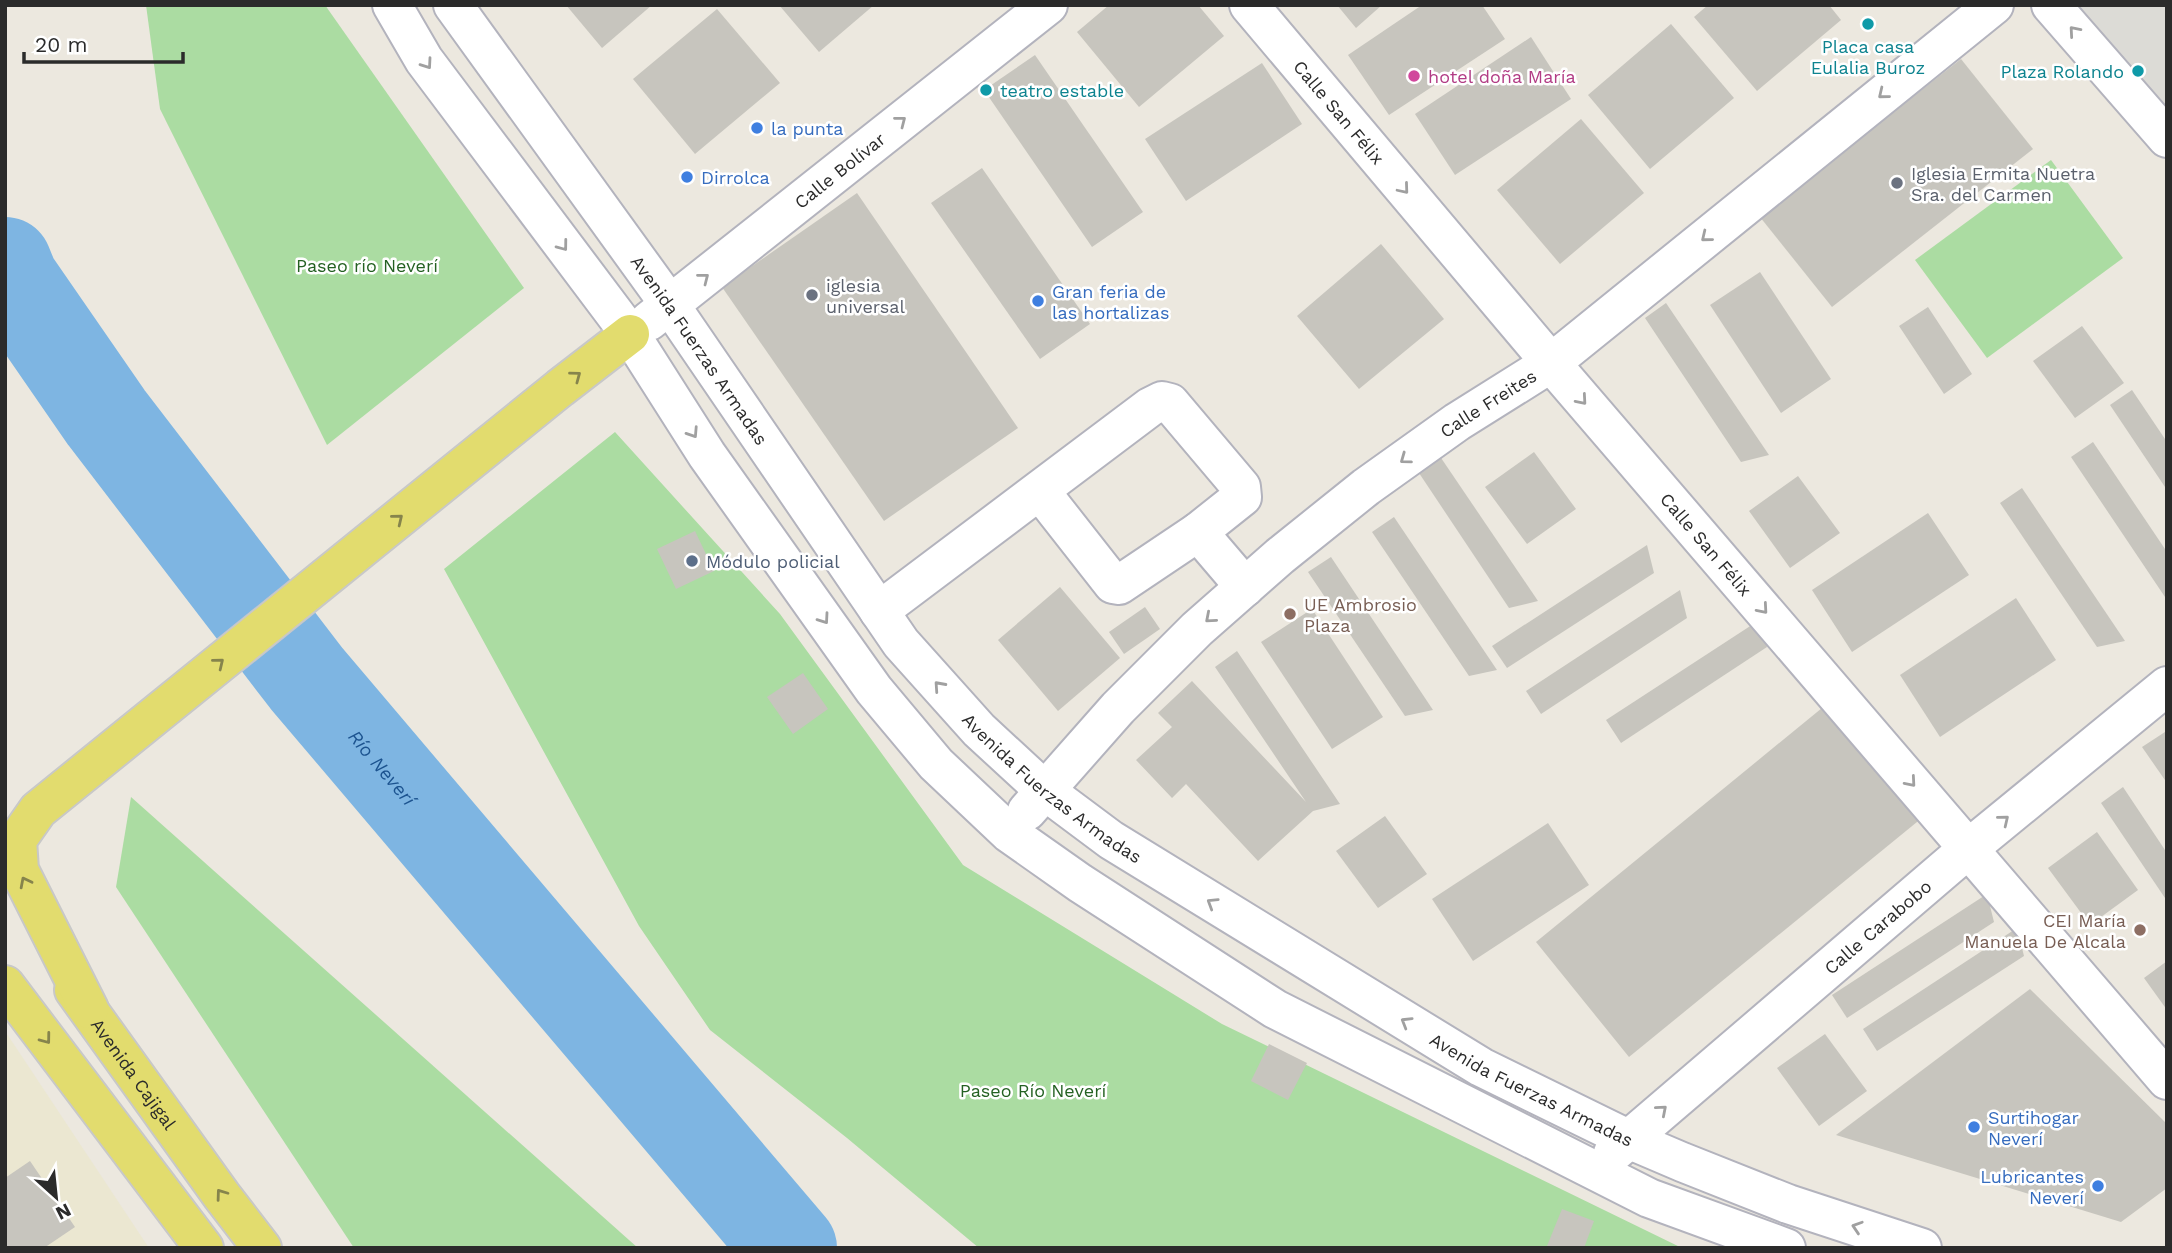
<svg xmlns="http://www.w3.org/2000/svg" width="2172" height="1253" font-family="'Work Sans',sans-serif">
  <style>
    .education { fill: #ebe7d1 }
    .green { fill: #abdca2 }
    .plaza { fill: #dcdbd6 }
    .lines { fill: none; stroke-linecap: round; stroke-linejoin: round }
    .river { stroke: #7eb5e2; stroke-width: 94 }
    .building { fill: #c7c5be }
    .minor-casing { stroke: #b3b3bd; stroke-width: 42 }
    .major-casing { stroke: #c8c8c8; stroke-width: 42 }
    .minor { stroke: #fff; stroke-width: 38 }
    .major { stroke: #e2dc6e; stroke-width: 38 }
    .oneway { stroke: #a0a0a0 }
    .oneway2 { stroke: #86844c }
    .culture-dot { fill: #0f9aa8; stroke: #fff; stroke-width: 2.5 }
    .hotel-dot { fill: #d1479c; stroke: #fff; stroke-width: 2.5 }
    .shop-dot { fill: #3f7fe0; stroke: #fff; stroke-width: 2.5 }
    .worship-dot { fill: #6b7280; stroke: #fff; stroke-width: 2.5 }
    .service-dot { fill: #5c6f8a; stroke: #fff; stroke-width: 2.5 }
    .education-dot { fill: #8d6e63; stroke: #fff; stroke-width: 2.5 }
    .labels { text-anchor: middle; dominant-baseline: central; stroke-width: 5; stroke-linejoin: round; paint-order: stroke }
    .culture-label { font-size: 18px; fill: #0d838f; stroke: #fff }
    .hotel-label { font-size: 18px; fill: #b23c85; stroke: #fff; text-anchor: start }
    .street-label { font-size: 18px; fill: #2b2b2b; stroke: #fff }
    .shop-label { font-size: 18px; fill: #366cbe; stroke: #fff; text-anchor: start }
    .worship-label { font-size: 18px; fill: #5b616d; stroke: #fff; text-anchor: start }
    .park-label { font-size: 18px; fill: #246122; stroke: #fff }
    .service-label { font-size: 18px; fill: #4e5e75; stroke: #fff; text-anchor: start }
    .education-label { font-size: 18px; fill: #785e54; stroke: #fff; text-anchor: start }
    .water-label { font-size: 19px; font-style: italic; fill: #1c538f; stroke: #fff }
  </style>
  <rect width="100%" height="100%" fill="#ece8df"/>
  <polygon class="education" points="5,1031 149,1248 5,1248"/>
  <g class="green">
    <polygon points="146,5 325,5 524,288 327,445 160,109"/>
    <polygon points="2051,160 2123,258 1987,358 1915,260"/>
    <polygon points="615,432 780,614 963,865 1222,1024 1682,1248 979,1248 847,1138 710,1030 639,926 444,569"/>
    <polygon points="131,797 638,1248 354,1248 116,887"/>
  </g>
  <polygon class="plaza" points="2051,5 2167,5 2167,138"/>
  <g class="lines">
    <path class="river" id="s1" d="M5 264 12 281 106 417 307 679 790 1248"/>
  </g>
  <g class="building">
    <polygon points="566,5 652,5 602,48"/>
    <polygon points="779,5 874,5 819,52"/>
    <polygon points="1109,5 1198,5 1224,36 1139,107 1077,32"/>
    <polygon points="1337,5 1382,5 1356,28"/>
    <polygon points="1422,5 1482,5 1505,39 1389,115 1348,55"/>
    <polygon points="1708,5 1829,5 1841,20 1757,91 1694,17"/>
    <polygon points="717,9 780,83 695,154 633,79"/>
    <polygon points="1671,24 1734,98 1650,169 1588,95"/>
    <polygon points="1531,37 1571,99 1455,175 1415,114"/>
    <polygon points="1035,55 1143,212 1092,247 984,90"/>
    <polygon points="1961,59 2033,149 1832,307 1760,217"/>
    <polygon points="1262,63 1302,124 1186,201 1145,139"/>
    <polygon points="1581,119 1644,193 1560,264 1497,190"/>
    <polygon points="982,168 1090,324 1040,359 931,203"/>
    <polygon points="857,193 1018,428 884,521 722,287"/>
    <polygon points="1381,244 1444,319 1359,389 1297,316"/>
    <polygon points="1760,272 1831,379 1781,413 1710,305"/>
    <polygon points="1666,303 1769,455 1741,462 1645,318"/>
    <polygon points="1928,307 1972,374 1944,394 1899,326"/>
    <polygon points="2082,326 2124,383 2075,418 2033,361"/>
    <polygon points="2132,390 2167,442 2167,490 2110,405"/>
    <polygon points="2093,442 2167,552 2167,600 2071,457"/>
    <polygon points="1435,449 1538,601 1509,608 1413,464"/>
    <polygon points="1534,452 1576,509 1527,544 1485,487"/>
    <polygon points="1798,476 1840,533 1790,568 1749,511"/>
    <polygon points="2022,488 2125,641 2097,647 2000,503"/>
    <polygon points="1928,513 1969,575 1852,652 1812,590"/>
    <polygon points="1394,517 1497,670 1469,676 1372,532"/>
    <polygon points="695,531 714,571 676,589 657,549"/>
    <polygon points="1647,545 1654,573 1507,668 1492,646"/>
    <polygon points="1331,557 1433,710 1405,716 1308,572"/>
    <polygon points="1060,587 1120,658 1058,711 998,640"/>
    <polygon points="1680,590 1687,618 1541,714 1526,691"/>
    <polygon points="2016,598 2056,660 1940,737 1900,675"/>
    <polygon points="1145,607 1160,629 1124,654 1109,632"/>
    <polygon points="1312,609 1383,717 1332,749 1261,642"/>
    <polygon points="1761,619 1767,647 1621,743 1606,720"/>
    <polygon points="1237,651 1340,804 1313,811 1258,861 1186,784 1172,798 1136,760 1172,727 1158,713 1192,681 1306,802 1215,667"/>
    <polygon points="803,673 828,709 793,734 767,697"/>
    <polygon points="1833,699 1928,813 1629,1057 1536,942"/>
    <polygon points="2165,732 2167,735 2167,783 2142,747"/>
    <polygon points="2123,787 2167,853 2167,901 2101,803"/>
    <polygon points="1385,816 1427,874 1378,908 1336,851"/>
    <polygon points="1548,823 1589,885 1473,961 1432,899"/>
    <polygon points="2097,832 2138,890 2090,925 2048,868"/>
    <polygon points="1987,894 1994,922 1847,1018 1832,995"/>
    <polygon points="2017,928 2024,956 1877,1051 1863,1029"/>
    <polygon points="2167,961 2167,1010 2144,978"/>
    <polygon points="2030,989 2167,1124 2167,1188 2121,1222 1836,1135"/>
    <polygon points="1825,1034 1867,1091 1819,1126 1777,1068"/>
    <polygon points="1269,1044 1307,1063 1288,1100 1251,1081"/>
    <polygon points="30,1161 75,1227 44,1248 5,1248 5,1178"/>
    <polygon points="1562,1209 1594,1221 1584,1248 1547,1246"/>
  </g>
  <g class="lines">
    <defs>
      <g id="minor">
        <polyline points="392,5 424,60 630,334 707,455 874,690 936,764 1009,833 1080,883 1275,1009 1649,1198 1786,1248"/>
        <path id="s2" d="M453 5 670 305 901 643 979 730 1044 790 1111 840 1481 1067 1628 1139 1682 1162 1788 1204 1922 1248"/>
        <path id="s3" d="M1249 5 1551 363 2167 1080"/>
        <polyline points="2051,5 2167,138"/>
        <path id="s4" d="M649 321 1048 5"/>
        <polyline points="1040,491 1113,584 1119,585 1198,532"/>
        <polyline points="879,611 1150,407 1162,401 1170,403 1241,487 1242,497 1198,532 1245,587"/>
        <path id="s5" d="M1027 811 1118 708 1197 629 1280 556 1366 487 1457 422 1551 363 1994 5"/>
        <path id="s6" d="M1613 1153 1968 849 2167 686"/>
      </g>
      <g id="major">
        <polyline points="5,985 204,1248"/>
        <path id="s7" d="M74 990 222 1196 262 1248"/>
        <polyline points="89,1009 19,870 17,840 38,810 560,388 630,334"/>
      </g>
    </defs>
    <use href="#minor" class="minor-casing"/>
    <use href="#major" class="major-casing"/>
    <use href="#minor" class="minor"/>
    <use href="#major" class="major"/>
  </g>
  <defs><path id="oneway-chevron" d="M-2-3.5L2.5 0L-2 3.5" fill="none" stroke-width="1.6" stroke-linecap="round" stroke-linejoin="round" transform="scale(1.75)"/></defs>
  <g class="oneway">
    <use href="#oneway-chevron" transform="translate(2074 31) rotate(-131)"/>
    <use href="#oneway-chevron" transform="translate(427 64) rotate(55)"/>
    <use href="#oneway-chevron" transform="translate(1883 94) rotate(141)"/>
    <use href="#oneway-chevron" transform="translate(901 121) rotate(-38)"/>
    <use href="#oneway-chevron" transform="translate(1404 189) rotate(50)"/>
    <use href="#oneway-chevron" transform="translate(1706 237) rotate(141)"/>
    <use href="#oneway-chevron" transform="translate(563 246) rotate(53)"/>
    <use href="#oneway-chevron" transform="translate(704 278) rotate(-38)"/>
    <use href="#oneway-chevron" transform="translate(1582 400) rotate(49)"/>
    <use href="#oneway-chevron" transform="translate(693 433) rotate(57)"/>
    <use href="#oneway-chevron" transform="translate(1405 459) rotate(144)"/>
    <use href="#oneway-chevron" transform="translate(1763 609) rotate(49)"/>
    <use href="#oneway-chevron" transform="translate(1210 618) rotate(139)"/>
    <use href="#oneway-chevron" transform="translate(824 619) rotate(55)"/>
    <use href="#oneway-chevron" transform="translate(939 686) rotate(-132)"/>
    <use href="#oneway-chevron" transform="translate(1911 782) rotate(49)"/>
    <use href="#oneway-chevron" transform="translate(2004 820) rotate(-39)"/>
    <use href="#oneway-chevron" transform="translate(1212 903) rotate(-148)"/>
    <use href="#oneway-chevron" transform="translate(1406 1022) rotate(-149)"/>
    <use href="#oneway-chevron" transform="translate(1662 1110) rotate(-41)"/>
    <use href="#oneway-chevron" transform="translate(1857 1227) rotate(-162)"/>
  </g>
  <g class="oneway2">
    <use href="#oneway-chevron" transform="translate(576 376) rotate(-37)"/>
    <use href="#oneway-chevron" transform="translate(398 519) rotate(-39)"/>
    <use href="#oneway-chevron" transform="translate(219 663) rotate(-39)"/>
    <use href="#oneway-chevron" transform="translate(25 882) rotate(-117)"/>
    <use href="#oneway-chevron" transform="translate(46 1039) rotate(53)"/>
    <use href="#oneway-chevron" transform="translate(221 1194) rotate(-126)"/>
  </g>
  <g class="culture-dot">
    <circle cx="1868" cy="24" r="7"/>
    <circle cx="2138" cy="71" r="7"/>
    <circle cx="986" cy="90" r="7"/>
  </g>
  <circle class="hotel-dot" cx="1414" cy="76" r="7"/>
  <g class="shop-dot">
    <circle cx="757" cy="128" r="7"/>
    <circle cx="687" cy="177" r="7"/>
    <circle cx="1038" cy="301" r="7"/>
    <circle cx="1974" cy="1127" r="7"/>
    <circle cx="2098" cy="1186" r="7"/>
  </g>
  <g class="worship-dot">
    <circle cx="1897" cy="183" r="7"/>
    <circle cx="812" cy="295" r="7"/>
  </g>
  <circle class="service-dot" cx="692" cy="561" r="7"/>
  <g class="education-dot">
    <circle cx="1290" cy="614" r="7"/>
    <circle cx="2140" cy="930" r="7"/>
  </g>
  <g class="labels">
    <g class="culture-label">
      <text x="1868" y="46">Placa casa<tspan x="1868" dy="21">Eulalia Buroz</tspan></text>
      <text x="2124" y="71" text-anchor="end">Plaza Rolando</text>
      <text x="1000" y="90" text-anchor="start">teatro estable</text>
    </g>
    <g class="hotel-label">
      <text x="1428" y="76">hotel doña María</text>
    </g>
    <g class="street-label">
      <text stroke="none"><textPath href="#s3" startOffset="140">Calle San Félix</textPath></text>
      <text stroke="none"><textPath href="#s4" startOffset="243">Calle Bolívar</textPath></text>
      <text stroke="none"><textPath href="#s2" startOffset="424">Avenida Fuerzas Armadas</textPath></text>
      <text stroke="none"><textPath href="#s5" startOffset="618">Calle Freites</textPath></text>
      <text stroke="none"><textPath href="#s3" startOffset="707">Calle San Félix</textPath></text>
      <text stroke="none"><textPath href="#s2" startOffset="990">Avenida Fuerzas Armadas</textPath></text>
      <text stroke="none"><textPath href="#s6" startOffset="348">Calle Carabobo</textPath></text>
      <text stroke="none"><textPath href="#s7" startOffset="103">Avenida Cajigal</textPath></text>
      <text stroke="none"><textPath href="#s2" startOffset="1558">Avenida Fuerzas Armadas</textPath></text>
    </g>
    <g class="shop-label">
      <text x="771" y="128">la punta</text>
      <text x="701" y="177">Dirrolca</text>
      <text x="1052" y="291">Gran feria de<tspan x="1052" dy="21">las hortalizas</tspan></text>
      <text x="1988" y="1117">Surtihogar<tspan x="1988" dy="21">Neverí</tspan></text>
      <text x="2084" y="1176" text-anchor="end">Lubricantes<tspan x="2084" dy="21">Neverí</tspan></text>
    </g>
    <g class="worship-label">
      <text x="1911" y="173">Iglesia Ermita Nuetra<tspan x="1911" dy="21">Sra. del Carmen</tspan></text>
      <text x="826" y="285">iglesia<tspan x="826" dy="21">universal</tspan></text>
    </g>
    <g class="park-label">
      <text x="367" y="265">Paseo río Neverí</text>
      <text x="1033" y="1090">Paseo Río Neverí</text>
    </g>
    <g class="service-label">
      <text x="706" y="561">Módulo policial</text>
    </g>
    <g class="education-label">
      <text x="1304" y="604">UE Ambrosio<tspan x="1304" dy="21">Plaza</tspan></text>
      <text x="2126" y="920" text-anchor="end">CEI María<tspan x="2126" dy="21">Manuela De Alcala</tspan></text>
    </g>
    <g class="water-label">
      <text stroke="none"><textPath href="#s1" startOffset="630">Río Neverí</textPath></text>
    </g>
  </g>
  <rect width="2172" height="1253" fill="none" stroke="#2b2b2b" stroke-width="14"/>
  <g transform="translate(56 1197) rotate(153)" stroke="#ffffff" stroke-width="5" paint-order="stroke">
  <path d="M0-5L12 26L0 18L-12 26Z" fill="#2b2b2b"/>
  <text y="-10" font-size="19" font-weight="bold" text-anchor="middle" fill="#2b2b2b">N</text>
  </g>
  <path d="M24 52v10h159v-10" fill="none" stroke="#2b2b2b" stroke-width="3.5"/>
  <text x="35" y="52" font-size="21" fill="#2b2b2b" stroke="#ffffff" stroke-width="5" paint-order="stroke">20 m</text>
</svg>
